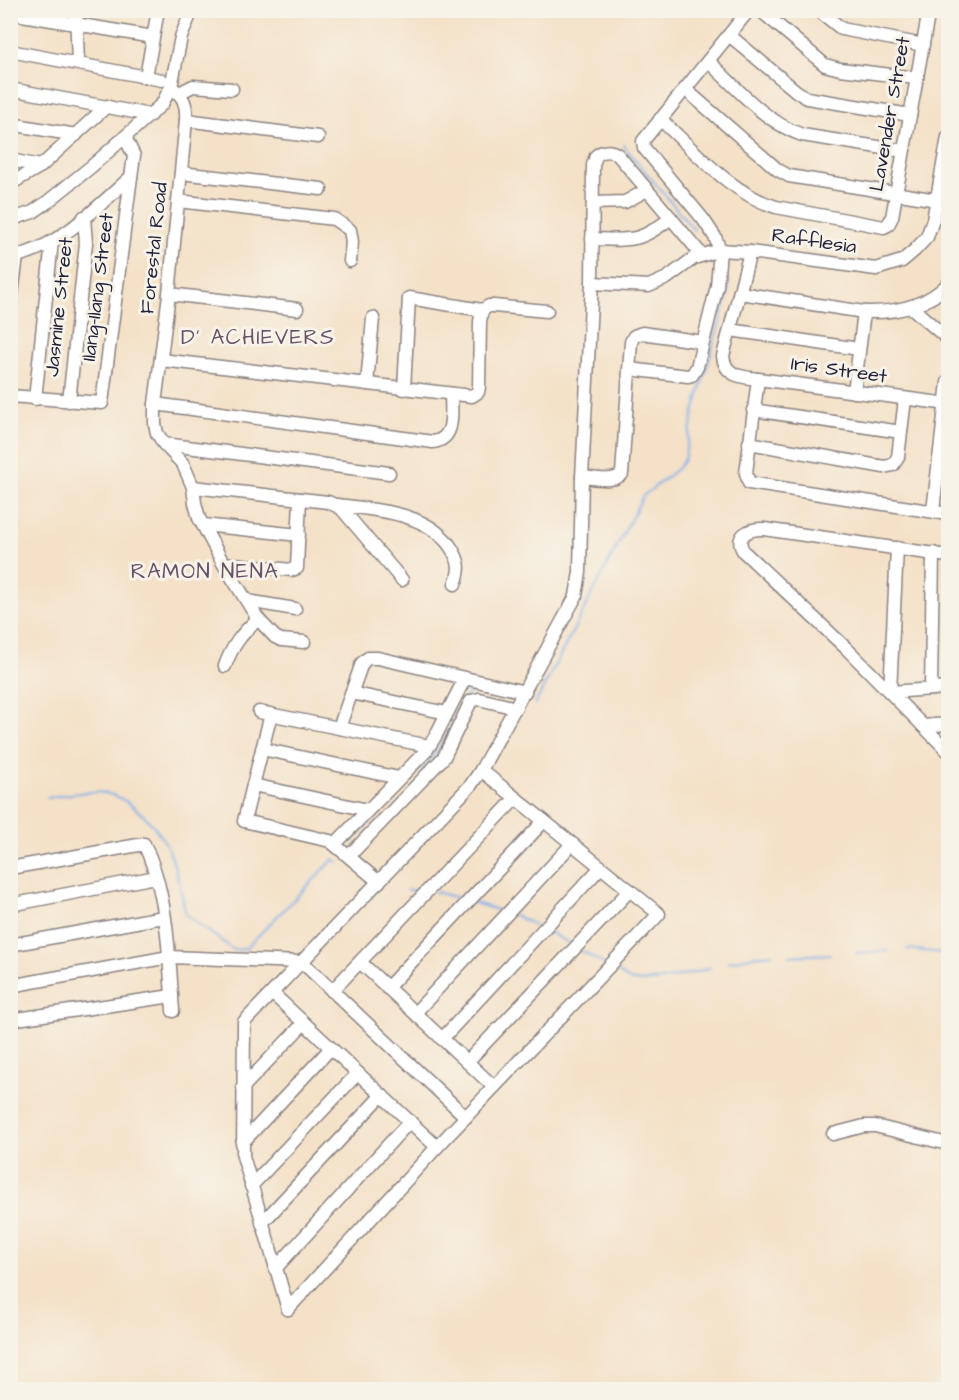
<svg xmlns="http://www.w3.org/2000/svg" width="959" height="1400" font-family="'Architects Daughter',sans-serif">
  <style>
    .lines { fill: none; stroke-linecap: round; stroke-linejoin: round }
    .stream { stroke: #7caee8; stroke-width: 2 }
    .minor-casing { stroke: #8b8281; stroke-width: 15 }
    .minor { stroke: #fff; stroke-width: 12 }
    .labels { text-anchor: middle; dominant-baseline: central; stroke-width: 6; stroke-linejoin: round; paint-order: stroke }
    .street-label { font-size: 20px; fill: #22223b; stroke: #f7f3e8 }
    .neighbourhood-label { font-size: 21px; letter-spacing: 1.5px; fill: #665169; stroke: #f7f3e8 }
  </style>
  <rect width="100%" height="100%" fill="#f7f3e8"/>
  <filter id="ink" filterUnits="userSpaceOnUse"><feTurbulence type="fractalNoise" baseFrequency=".0167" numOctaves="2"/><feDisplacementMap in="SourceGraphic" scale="12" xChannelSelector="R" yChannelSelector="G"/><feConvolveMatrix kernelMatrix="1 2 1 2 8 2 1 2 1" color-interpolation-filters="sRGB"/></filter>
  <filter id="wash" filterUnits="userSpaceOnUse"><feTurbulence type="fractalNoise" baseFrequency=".008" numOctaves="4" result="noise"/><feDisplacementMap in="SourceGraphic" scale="24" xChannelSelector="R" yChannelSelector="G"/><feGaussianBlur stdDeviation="1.35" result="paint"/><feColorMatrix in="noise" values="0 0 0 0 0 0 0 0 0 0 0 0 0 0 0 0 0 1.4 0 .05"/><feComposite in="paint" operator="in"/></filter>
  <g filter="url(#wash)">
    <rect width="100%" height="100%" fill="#f4e1c7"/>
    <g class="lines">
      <g class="stream">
        <polyline points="623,145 694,230"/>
        <polyline points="535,704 643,496 677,469 684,460 694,412 728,293 729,280"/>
        <path d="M47 798C64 795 81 791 98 792 113 793 124 799 135 808 174 839 176 870 186 915L234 950 245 949 334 859 338 862"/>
        <polyline points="351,842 439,749 468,693 478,692 511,699"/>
        <polyline points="407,890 421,891"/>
        <polyline points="435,892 462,899"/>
        <polyline points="475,903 500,911"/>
        <polyline points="514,915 537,926"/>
        <polyline points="549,932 571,944"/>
        <polyline points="907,949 942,953"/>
        <polyline points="582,951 604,964"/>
        <polyline points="856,953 888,951"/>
        <polyline points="788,956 830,954"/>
        <polyline points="728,962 754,956 772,954"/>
        <path d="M617 970C622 975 626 980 633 981 652 985 691 973 710 968"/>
      </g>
    </g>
  </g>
  <g filter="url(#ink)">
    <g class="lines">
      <defs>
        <g id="minor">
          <polyline points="76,10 78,63"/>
          <polyline points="760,10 825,65 840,69 917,78"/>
          <polyline points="818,10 842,29 923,45"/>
          <polyline points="10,13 153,37"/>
          <polyline points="729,35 796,91 807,98 910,115"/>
          <polyline points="10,51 162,80"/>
          <path d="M708 61C737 88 765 122 802 135L903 151"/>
          <polyline points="146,77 158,10"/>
          <path d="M171 87C184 96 187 105 186 120L169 294 155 404V424L157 433 164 444 183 464 193 487 195 503 199 518 223 563 258 619 275 637 281 640 304 642"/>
          <polyline points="10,89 150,115"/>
          <polyline points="685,89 778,170 789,176 937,200"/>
          <polyline points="179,93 193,86 232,89"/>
          <path d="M660 119C695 151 730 193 776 207L884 227 888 225 892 217 929 10"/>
          <polyline points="186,120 318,137"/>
          <polyline points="10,124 76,135"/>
          <polyline points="10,160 41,166"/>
          <polyline points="181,173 321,189"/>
          <polyline points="10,184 41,166 107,106"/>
          <polyline points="178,201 334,219 350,230 352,242 350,261"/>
          <polyline points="593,203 625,202 647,190"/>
          <polyline points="10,220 33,212 46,203 92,166 162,104 171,87 181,37 192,10"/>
          <path d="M592 239C633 240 638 243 671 218"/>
          <path d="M750 252 723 356C725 376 741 377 758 379L948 404"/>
          <path d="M10 257C56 251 98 206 131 177L134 156 125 137"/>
          <polyline points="592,283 649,286 667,278 694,258 720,250 750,252 876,269 902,261 915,250 927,237 933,220 948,137"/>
          <path d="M740 293 864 312C894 313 926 307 948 284"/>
          <polyline points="169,294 297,309"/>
          <polyline points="911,307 948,339"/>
          <polyline points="10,309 17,256"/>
          <polyline points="730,330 859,349"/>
          <polyline points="161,360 472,396 478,392 479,387 480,322 482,310 489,306 494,306 547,311"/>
          <polyline points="629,369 688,376 692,375 697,367 717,286 720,250 715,237 703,219 644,148 643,141 749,10"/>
          <polyline points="758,379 746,473 749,483 948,514"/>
          <polyline points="367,384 373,318"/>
          <polyline points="404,389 409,298 482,310"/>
          <polyline points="854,392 864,312"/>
          <polyline points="10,396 102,403 131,177"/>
          <polyline points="35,399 52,242"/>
          <polyline points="69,401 86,243 84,217"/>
          <path d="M155 404 433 442C456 439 451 412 451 394"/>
          <polyline points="753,410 901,432"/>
          <polyline points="749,443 884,467 893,465 898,457 905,399"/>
          <polyline points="164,444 389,473"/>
          <path d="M582 477C594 478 613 483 622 474L631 342 634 336 642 333 703 342"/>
          <polyline points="193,487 328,502 341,508 402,580"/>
          <path d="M337 505C376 510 429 512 452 549 460 562 461 569 455 584"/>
          <polyline points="933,511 948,382"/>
          <polyline points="203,525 299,535"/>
          <polyline points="897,548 890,692 948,688"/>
          <path d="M948 556 764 529C749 528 733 536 744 552L847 649 948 751"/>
          <polyline points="223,563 292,570 297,568 300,499"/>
          <polyline points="247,601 295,609"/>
          <path d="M225 666C232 646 242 633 258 619"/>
          <polyline points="931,689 933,553"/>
          <polyline points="351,693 447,713"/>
          <polyline points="259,712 429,746"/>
          <polyline points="271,714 244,821 330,841 379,882"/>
          <polyline points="923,726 948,724"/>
          <polyline points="339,728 362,663 368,658 378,658 525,692"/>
          <polyline points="262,749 399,778"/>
          <polyline points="253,785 368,810"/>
          <polyline points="335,844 426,751 435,737 465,678"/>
          <polyline points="349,856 444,757 471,701 479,699 516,708"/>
          <path d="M10 868 144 844C168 893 169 957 173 1011"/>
          <polyline points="10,905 156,877"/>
          <polyline points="10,945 163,917"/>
          <polyline points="360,962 494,1087"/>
          <polyline points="10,986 169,957 302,962 466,1117"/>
          <polyline points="387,988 544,821"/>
          <polyline points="332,991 516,798"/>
          <polyline points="272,993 437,1147"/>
          <polyline points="415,1013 572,844"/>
          <polyline points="10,1020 172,996"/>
          <polyline points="442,1039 601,867"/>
          <polyline points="467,1062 630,890"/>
          <polyline points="243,1087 304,1023"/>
          <polyline points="833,1134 864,1126 875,1126 948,1144"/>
          <polyline points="242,1143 331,1048"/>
          <polyline points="251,1186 358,1073"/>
          <polyline points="262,1223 382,1095"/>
          <polyline points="275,1269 410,1121"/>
          <path d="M288 1309 243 1156 244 1022 471 785 481 770 576 596 580 572 582 477 592 283 593 165 596 156C602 150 611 150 618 155L701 254"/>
          <polyline points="288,1309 437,1147 659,914 481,770"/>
        </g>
      </defs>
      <use href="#minor" class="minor-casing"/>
      <use href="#minor" class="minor"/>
    </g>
  </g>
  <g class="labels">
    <g class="street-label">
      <text transform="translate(890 114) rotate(-80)">Lavender Street</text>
      <text transform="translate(814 241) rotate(8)">Rafflesia</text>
      <text transform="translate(154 248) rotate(-84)">Forestal Road</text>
      <text transform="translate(98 287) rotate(-83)">Ilang-Ilang Street</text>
      <text transform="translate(59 307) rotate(-84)">Jasmine Street</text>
      <text transform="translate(839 370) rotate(8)">Iris Street</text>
    </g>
    <g class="neighbourhood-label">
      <text x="258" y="337">D' ACHIEVERS</text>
      <text x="205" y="571">RAMON NENA</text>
    </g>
  </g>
  <rect width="959" height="1400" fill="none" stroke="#f7f3e8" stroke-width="36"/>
</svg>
